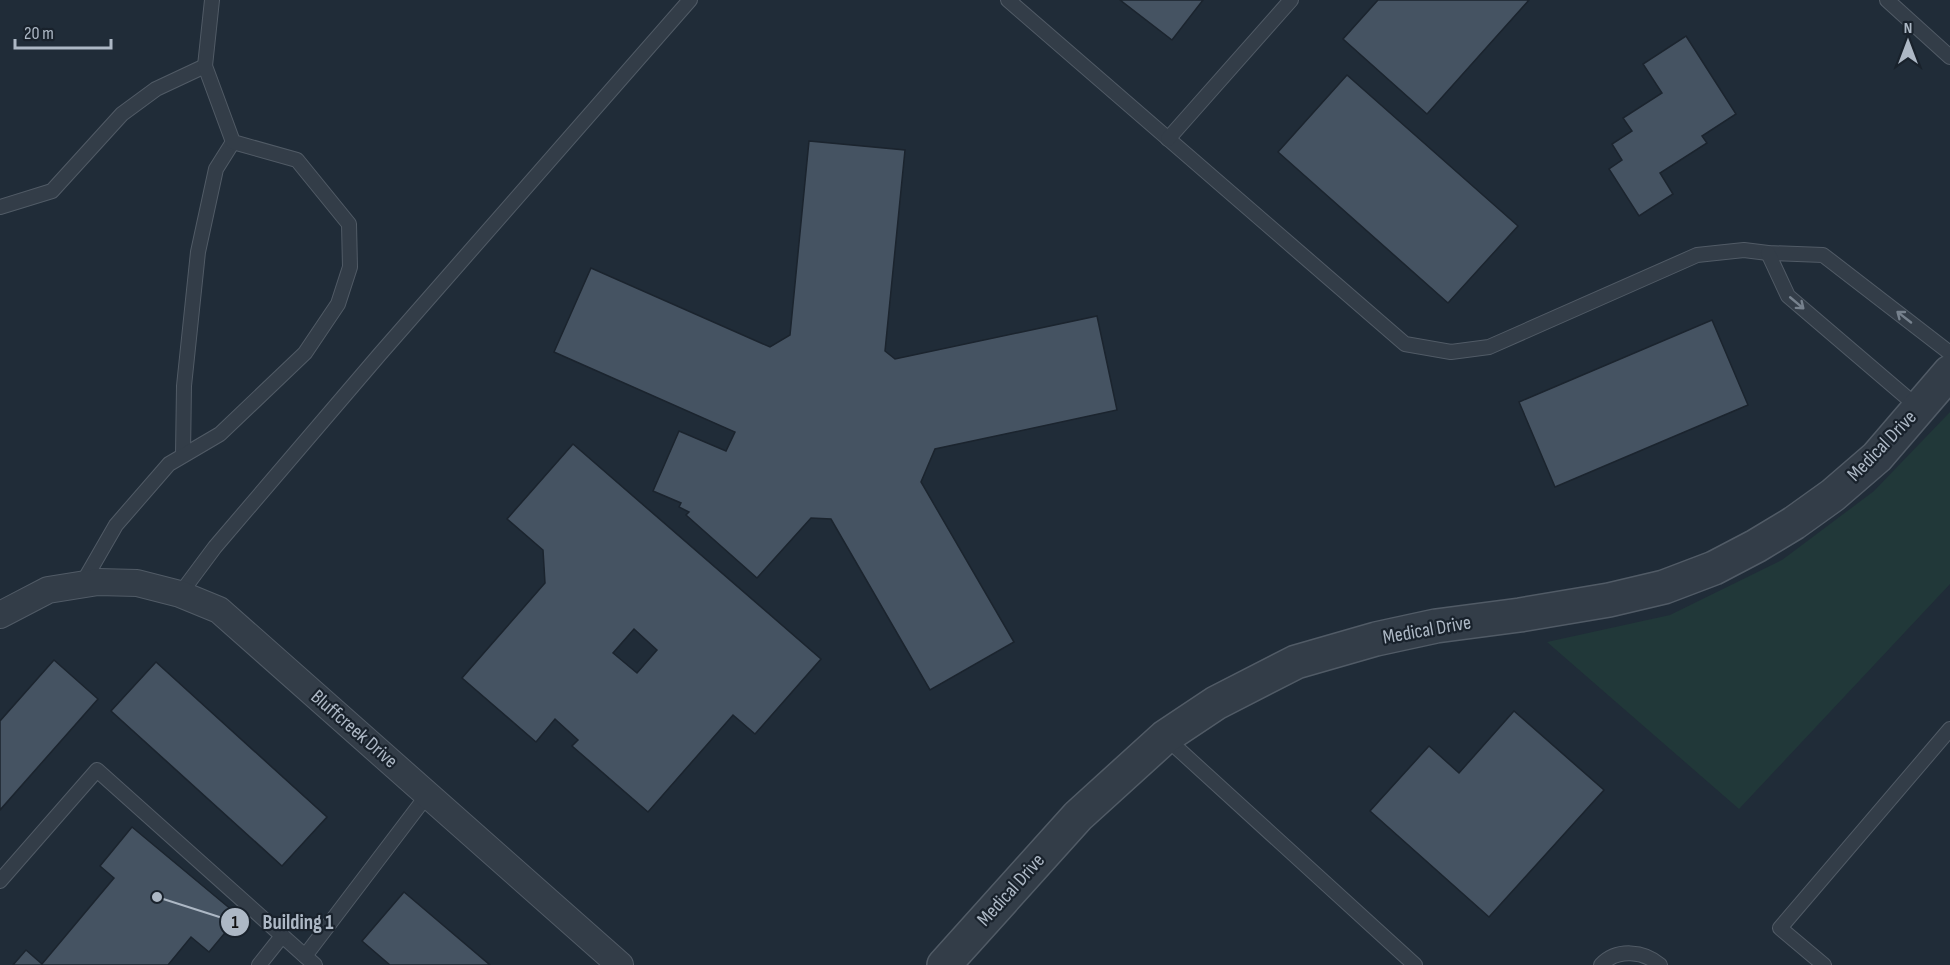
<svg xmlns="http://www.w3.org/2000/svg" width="1950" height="965" font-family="'Sofia Sans Condensed',sans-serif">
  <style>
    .green { fill: #213839 }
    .building { fill: #455362; stroke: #1b242e; stroke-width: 1.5; fill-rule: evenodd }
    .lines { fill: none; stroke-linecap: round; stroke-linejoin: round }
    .service-casing { stroke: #515b66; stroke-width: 16 }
    .minor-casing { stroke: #515b66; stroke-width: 28 }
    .tertiary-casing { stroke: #515b66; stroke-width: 36 }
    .service { stroke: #333d48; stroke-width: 14 }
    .minor { stroke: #333d48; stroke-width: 26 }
    .tertiary { stroke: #333d48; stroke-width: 33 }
    .oneway { stroke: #76818d }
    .labels { text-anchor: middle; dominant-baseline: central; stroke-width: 4.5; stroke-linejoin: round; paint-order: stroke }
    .street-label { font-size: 20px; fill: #adb8c5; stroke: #19222c }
    .leader { fill: none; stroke: #adb8c5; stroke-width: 2 }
    .callout-dot { fill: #adb8c5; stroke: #19222c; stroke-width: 2 }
    .mark-label { font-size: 18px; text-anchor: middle; font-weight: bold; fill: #111 }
    .callout-label { font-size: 21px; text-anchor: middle; font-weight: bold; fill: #adb8c5; stroke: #19222c; stroke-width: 4.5; stroke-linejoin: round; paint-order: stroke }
  </style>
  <rect width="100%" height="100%" fill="#202c38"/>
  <polygon class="green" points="1950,412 1950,584 1739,809 1547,642 1670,615 1782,560 1874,491"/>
  <g class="building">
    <polygon points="1120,0 1203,0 1172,40"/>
    <polygon points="1378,0 1529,0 1427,114 1343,39"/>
    <polygon points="1686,36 1736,114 1702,136 1707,143 1660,173 1673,194 1639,216 1609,169 1622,160 1612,144 1632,131 1623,118 1662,93 1643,64"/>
    <polygon points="1347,75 1518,226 1448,303 1278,152"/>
    <polygon points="809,141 905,150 885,351 895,359 1097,316 1117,410 935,449 921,482 1014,642 930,690 831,519 811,518 757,578 686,515 689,512 679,507 681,503 653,491 679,431 726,451 735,432 554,352 591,268 770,347 790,335"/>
    <polygon points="1712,320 1748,405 1555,487 1519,402"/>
    <path d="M573 444 821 659 755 734 733 715 648 812 572 746 578 740 555 719 536 742 462 678 545 583 543 550 507 519ZM634 629 657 650 637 673 613 653Z"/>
    <polygon points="54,660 98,699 0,810 0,721"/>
    <polygon points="156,662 327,817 282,866 111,711"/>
    <polygon points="1514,711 1604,790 1489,917 1370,811 1429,746 1459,773"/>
    <polygon points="132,827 239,916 209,952 191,937 168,965 13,965 26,950 42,964 114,878 100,866"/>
    <polygon points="404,892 490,965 390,965 362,941"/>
  </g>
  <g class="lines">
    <defs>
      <g id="service">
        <polyline points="1008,0 1405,344 1451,352 1489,347 1697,255 1744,250 1768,253 1823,255 1950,353"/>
        <polyline points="1887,0 1950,57"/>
        <polyline points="1168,139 1291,0"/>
        <polyline points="0,207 52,191 122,114 156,89 205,66"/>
        <polyline points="1768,253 1788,296 1919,408"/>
        <polyline points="183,454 184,386 198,252 216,169 233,142"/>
        <polyline points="82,584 116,525 169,464 220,434 305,353 338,304 350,267 349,224 297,160 233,142 205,66 212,0"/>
        <polyline points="180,594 215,547 380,354 690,0"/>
        <polyline points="1165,737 1415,965"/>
        <polyline points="0,881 97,770 315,965"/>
        <polyline points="305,956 428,794"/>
        <polyline points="259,965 282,936"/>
        <path d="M1601 965C1617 948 1644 951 1660 965"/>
        <polyline points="1824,965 1780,928 1950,729"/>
      </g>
      <polyline id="minor" points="0,615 48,590 98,582 137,583 180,594 219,610 620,965"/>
      <polyline id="tertiary" points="944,965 1078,816 1165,737 1216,703 1296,662 1376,639 1436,626 1520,615 1609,600 1664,587 1714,568 1756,546 1794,523 1833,495 1877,457 1950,372"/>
    </defs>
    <use href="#service" class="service-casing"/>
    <use href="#minor" class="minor-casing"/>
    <use href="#tertiary" class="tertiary-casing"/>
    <use href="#service" class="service"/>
    <use href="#minor" class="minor"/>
    <use href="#tertiary" class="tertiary"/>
  </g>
  <defs><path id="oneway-shaft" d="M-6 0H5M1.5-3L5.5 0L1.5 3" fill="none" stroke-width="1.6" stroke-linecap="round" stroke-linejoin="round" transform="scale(1.5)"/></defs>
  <g class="oneway">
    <use href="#oneway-shaft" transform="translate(1797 303) rotate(40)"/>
    <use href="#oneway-shaft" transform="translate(1904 317) rotate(-142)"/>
  </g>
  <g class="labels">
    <g class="street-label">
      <text transform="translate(1882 446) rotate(-46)">Medical Drive</text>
      <text transform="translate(1427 630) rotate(-10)">Medical Drive</text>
      <text transform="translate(354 729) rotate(41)">Bluffcreek Drive</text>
      <text transform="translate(1011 890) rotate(-48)">Medical Drive</text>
    </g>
  </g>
  <path class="leader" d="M157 897L235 922"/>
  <g class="callout-dot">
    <circle cx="157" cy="897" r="6"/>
    <circle cx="235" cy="922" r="15"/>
  </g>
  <g class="mark-label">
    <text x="235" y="928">1</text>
  </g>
  <g class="callout-label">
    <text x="298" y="929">Building 1</text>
  </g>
  <g transform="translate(1908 42)" stroke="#19222c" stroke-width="4.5" paint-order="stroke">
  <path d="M0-4.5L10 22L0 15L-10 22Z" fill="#adb8c5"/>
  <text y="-9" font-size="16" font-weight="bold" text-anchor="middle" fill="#adb8c5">N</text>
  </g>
  <path d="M15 39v9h96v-9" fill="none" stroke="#adb8c5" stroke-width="3"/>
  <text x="24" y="39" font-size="18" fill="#adb8c5" stroke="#19222c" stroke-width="4.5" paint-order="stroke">20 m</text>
</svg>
